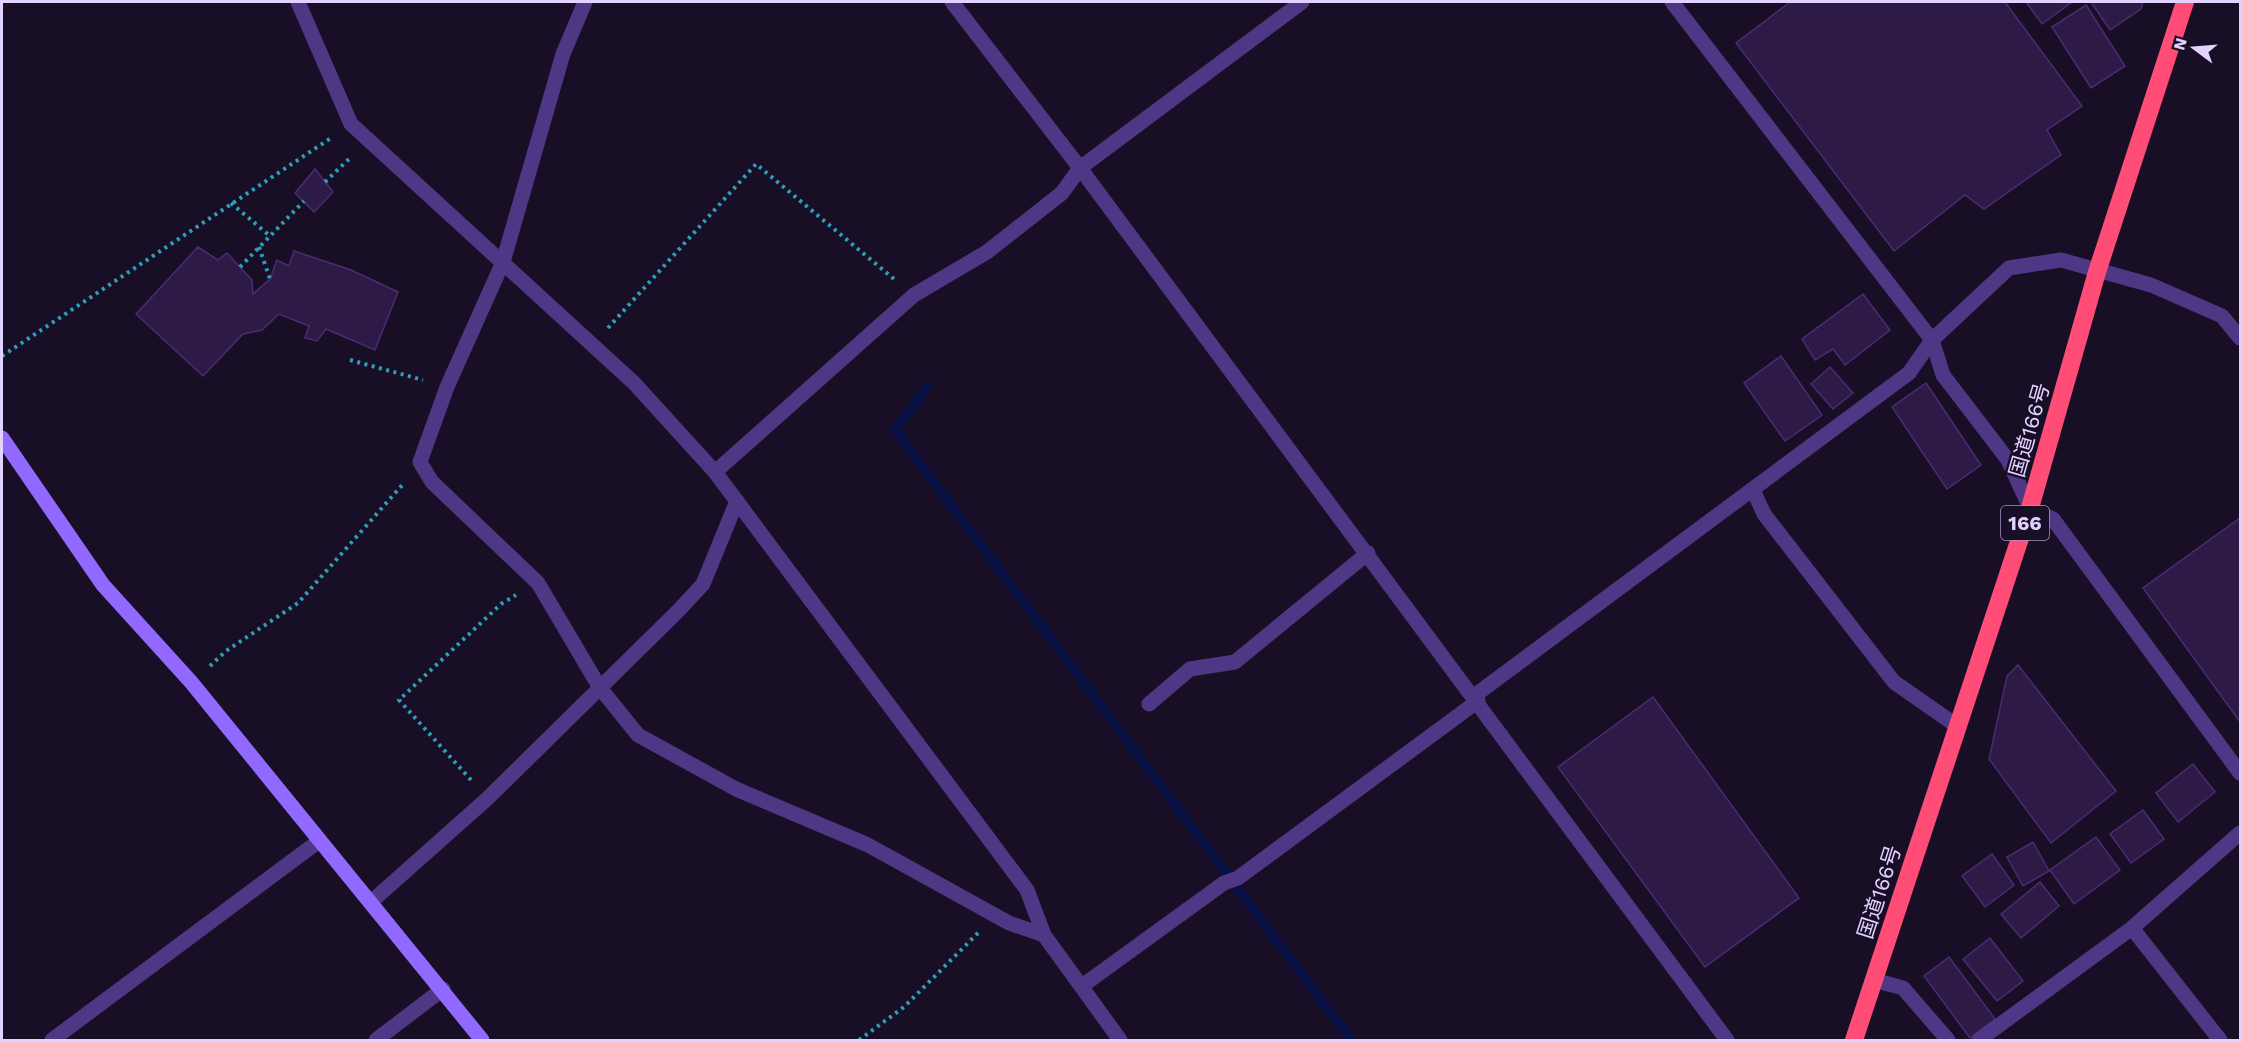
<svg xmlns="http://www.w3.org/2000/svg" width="2242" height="1042" font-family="'Work Sans','Noto Sans JP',sans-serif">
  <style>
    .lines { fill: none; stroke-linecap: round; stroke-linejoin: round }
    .stream { stroke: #091043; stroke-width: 10 }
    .building { fill: #2e1a46; stroke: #4b2c73; stroke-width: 1.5 }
    .path { stroke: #2d9fb9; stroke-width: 4; stroke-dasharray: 3 4.5; stroke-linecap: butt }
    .lane { stroke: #4e3885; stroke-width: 15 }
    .street { stroke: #4e3885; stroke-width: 15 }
    .secondary { stroke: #9269ff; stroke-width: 15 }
    .highway { stroke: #ff4d77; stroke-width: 18 }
    .labels { text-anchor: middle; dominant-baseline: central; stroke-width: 5; stroke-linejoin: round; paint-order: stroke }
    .shield { fill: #180e25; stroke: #a597be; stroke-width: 1.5 }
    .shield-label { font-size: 20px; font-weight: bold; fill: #e2d2ff }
    .street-label { font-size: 21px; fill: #e2d2ff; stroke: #180e25 }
  </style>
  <rect width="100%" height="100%" fill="#180e25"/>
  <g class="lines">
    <polyline class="stream" points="927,387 895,430 1351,1040"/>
  </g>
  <g class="building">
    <polygon points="1790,2 2005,2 2082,106 2047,130 2061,155 1984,209 1965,195 1894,251 1736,43"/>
    <polygon points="2026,2 2072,2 2042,24"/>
    <polygon points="2091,2 2143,2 2141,9 2110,30"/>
    <polygon points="2086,5 2125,66 2091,88 2052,27"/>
    <polygon points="315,169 333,192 314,212 295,193"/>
    <polygon points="198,247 218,260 227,253 252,280 253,294 270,279 277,260 289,266 294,251 351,270 398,292 375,350 326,329 317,341 305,338 309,326 279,314 262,330 243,334 203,376 136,314"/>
    <polygon points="1863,294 1890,330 1845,365 1833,349 1815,360 1802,339"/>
    <polygon points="1781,356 1822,415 1785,441 1744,383"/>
    <polygon points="1830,367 1853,393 1833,409 1811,384"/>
    <polygon points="1926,383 1981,465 1947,489 1892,407"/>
    <polygon points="2240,518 2240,722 2143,588"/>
    <polygon points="2018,665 2116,791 2051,843 1989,759 2007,676"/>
    <polygon points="1653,697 1799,898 1705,967 1558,767"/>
    <polygon points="2193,764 2215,792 2178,822 2156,793"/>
    <polygon points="2143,810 2164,839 2131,863 2110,834"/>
    <polygon points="2096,837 2120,870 2074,904 2050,870"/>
    <polygon points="2033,842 2049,871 2023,886 2007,857"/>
    <polygon points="1992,854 2014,885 1985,907 1962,876"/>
    <polygon points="2040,882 2059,906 2021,938 2001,914"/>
    <polygon points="1990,938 2023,981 1997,1001 1963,959"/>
    <polygon points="1949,957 1995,1019 1970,1038 1924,976"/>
  </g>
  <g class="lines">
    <g class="path">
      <polyline points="325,182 351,157"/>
      <polyline points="231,203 270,236"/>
      <polyline points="259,247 270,279"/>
      <polyline points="240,267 304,201"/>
      <polyline points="608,328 756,164 894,279"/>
      <polyline points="2,356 331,138"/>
      <polyline points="350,360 423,380"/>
      <polyline points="210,666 226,651 298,603 404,483"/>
      <polyline points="471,780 399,700 501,604 516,595"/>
      <polyline points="859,1040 904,1007 978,933"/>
    </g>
    <polyline class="lane" points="1909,373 1932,340 2009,268 2061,260 2151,285 2222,316 2240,338"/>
    <g class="street">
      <polyline points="298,2 351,124 634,383 715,472 1027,890 1044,935 1120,1040"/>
      <polyline points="585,2 563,54 503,262 447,387 420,462 432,482 538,583 600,688 638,735 736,789 868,845 1009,923 1044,935"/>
      <polyline points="952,2 1080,168 1727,1040"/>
      <polyline points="1672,2 1932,340 1943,375 2008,460 2030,508 2053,519 2240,773"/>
      <polyline points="715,472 914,295 987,252 1062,193 1080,168 1302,2"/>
      <polyline points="1753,490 1764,514 1894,682 1957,726"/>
      <polyline points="1474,696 1909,373"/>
      <polyline points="1149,704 1190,669 1235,662 1368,553"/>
      <polyline points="371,902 488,798 679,610 703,584 737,501"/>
      <polyline points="2132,928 2220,1040"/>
      <polyline points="1874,980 1903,988 1948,1040"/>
      <polyline points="1082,986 1224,883 1238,878 1478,701"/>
      <polyline points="52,1040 319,841"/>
      <polyline points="376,1040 443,989"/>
      <polyline points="1979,1040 2132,928 2240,833"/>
    </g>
    <polyline class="secondary" points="2,438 103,585 191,682 482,1040"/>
    <polyline class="highway" points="1854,1040 2030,508 2097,272 2185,2"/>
  </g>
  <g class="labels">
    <rect class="shield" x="2001" y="506" width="48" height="34" rx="4.5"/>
    <g class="shield-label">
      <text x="2025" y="523">166</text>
    </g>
    <g class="street-label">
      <text transform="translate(2029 430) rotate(-74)">国道166号</text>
      <text transform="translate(1879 892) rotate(-72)">国道166号</text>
    </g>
  </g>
  <rect width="2242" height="1042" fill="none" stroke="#e2d2ff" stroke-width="6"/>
  <g transform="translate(2194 48) rotate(286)" stroke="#180e25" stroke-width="4.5" paint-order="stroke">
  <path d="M0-4.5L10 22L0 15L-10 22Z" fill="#e2d2ff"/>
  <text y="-9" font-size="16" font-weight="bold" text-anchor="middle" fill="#e2d2ff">N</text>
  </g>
</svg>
